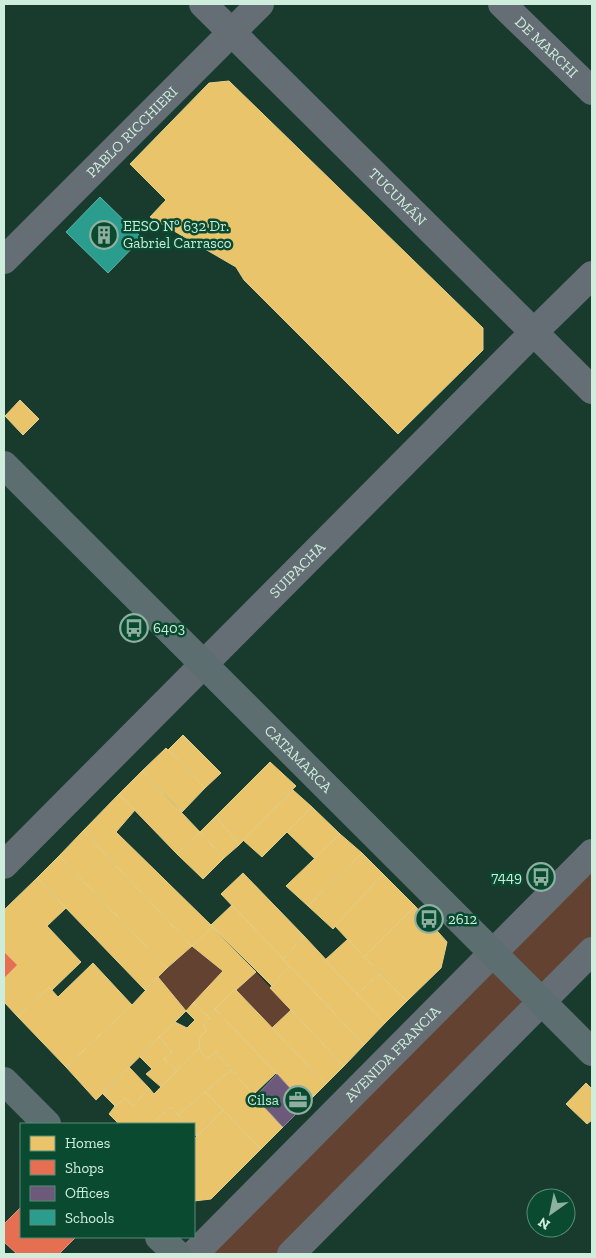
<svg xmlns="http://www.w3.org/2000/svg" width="596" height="1258" font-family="'Zilla Slab',serif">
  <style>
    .green { fill: #644231 }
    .homes { fill: #e9c46a; stroke: #e1d08c }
    .shops { fill: #e76f51; stroke: #e0957b }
    .offices { fill: #6d597a; stroke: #8a8598 }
    .schools { fill: #2a9d8f; stroke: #5cb5a6 }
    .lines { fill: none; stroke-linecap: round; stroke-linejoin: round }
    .minor { stroke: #646e74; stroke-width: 28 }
    .major { stroke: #5d6e71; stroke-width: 28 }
    .labels { text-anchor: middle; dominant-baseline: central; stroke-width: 5; stroke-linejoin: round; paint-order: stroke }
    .street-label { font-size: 15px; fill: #cfeddd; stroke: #094a31 }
    .poi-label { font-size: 15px; fill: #cfeddd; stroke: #094a31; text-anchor: start }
  </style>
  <rect width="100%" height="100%" fill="#183b2e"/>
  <g class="green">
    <polygon points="592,853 592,951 291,1254 194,1254"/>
    <polygon points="192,946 223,971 186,1011 158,977"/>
    <polygon points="256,972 291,1010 272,1028 235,989"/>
  </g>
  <g class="homes">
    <polygon points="229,81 483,328 483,350 398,434 244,280 236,267 150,217 166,200 130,164 209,83"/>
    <polygon points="20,400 39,419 23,435 5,416"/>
    <polygon points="183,735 221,773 205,788 168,750"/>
    <polygon points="166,748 205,788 182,812 142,771"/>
    <polygon points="270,762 296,786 239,845 216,816"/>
    <polygon points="142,771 200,832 177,854 119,794"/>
    <polygon points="293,790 312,807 262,857 243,840"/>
    <polygon points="119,794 135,810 116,832 213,927 192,946 83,831"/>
    <polygon points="312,807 340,834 315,859 287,832"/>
    <polygon points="216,816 239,845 224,858 200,832"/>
    <polygon points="83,831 192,946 167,968 59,856"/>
    <polygon points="200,832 224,858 203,879 177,854"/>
    <polygon points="340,834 362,853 308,906 286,886"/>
    <polygon points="362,853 383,874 333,929 308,906"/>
    <polygon points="59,856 167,968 145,990 37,878"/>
    <polygon points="243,873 304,936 283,959 221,894"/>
    <polygon points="383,874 415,906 364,957 335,926"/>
    <polygon points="37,878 66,908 47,926 81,962 52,990 49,987 18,1017 4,1002 4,978 17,965 4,952 4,910"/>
    <polygon points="232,905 290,966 272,986 211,925"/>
    <polygon points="415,906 447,942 441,968 407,1001 364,957"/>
    <polygon points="212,927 256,972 207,1016 193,1003 223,971 192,946"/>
    <polygon points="304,936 385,1023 364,1045 283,959"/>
    <polygon points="348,939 380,974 357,994 325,960"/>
    <polygon points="93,963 132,1005 66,1067 18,1017 49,987 58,997"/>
    <polygon points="290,966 364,1045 344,1066 270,988"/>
    <polygon points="380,974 407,1001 385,1023 357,994"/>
    <polygon points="158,977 186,1011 96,1100 66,1067 132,1005"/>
    <polygon points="235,989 326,1084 305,1105 215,1009"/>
    <polygon points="193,1003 210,1018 203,1026 207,1030 200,1037 199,1048 177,1071 164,1059 172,1052 159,1037 175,1022 187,1028 195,1020 186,1011"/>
    <polygon points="215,1009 276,1073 253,1095 216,1052 206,1059 199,1048 200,1037 207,1030 203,1026 210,1018 207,1016"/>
    <polygon points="291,1010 344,1066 326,1084 272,1028"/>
    <polygon points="159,1037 172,1052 164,1059 177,1071 161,1087 146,1074 152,1069 140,1057"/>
    <polygon points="199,1048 206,1059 216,1052 231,1070 178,1115 171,1107 151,1124 119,1124 109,1114 115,1106 125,1098 133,1106 149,1088 154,1094"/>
    <polygon points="129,1067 149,1088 133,1106 125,1098 115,1106 103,1094"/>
    <polygon points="231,1070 283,1127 261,1149 205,1092"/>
    <polygon points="586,1083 592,1089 592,1120 587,1124 566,1104"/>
    <polygon points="205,1092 223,1110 196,1136 194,1133 194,1124 186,1124 178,1115"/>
    <polygon points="171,1107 186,1124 151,1124"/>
    <polygon points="223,1110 261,1149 211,1199 194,1201 194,1139"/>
  </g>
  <g class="shops">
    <polygon points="4,952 17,965 4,978"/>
    <polygon points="21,1207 21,1237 76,1237 59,1254 17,1254 4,1242 4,1224"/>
  </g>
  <polygon class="offices" points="277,1074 305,1105 283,1127 255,1097"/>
  <polygon class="schools" points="100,197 142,238 108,273 66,232"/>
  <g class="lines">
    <g class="minor">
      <path id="s1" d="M203 4 592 390"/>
      <path id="s2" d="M502 4 592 91"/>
      <path id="s3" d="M4 260 260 4"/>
      <path id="s4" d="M4 865 534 332 592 275"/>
      <path id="s5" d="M194 1254 592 853"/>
      <polyline points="291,1254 592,951"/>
    </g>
    <g class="major">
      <path id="s6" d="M4 465 592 1052"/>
      <polyline points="4,1081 47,1124"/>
      <polyline points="159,1237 177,1254"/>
    </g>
  </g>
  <defs>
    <symbol id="building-ring" viewBox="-11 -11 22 22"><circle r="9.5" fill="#094a31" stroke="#8fafa0" stroke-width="1.5"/><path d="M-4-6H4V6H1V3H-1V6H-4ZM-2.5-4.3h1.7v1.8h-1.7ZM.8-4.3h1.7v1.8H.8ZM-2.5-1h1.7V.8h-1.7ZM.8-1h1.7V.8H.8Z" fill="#8fafa0"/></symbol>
    <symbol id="bus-ring" viewBox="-11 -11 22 22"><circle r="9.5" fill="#094a31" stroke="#8fafa0" stroke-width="1.5"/><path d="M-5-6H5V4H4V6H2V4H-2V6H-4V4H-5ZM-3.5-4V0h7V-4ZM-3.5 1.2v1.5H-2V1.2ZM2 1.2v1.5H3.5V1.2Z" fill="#8fafa0"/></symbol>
    <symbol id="office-ring" viewBox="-11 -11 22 22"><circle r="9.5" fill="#094a31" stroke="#8fafa0" stroke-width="1.5"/><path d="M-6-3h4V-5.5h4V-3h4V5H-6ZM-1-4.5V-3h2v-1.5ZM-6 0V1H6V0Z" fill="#8fafa0"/></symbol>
  </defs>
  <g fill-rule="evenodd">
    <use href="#building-ring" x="88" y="219" width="32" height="32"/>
    <use href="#bus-ring" x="118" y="612" width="32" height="32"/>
    <use href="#bus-ring" x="525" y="861" width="32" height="32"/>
    <use href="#bus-ring" x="413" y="903" width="32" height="32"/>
    <use href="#office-ring" x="282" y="1084" width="32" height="32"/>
  </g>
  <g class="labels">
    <g class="street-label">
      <text stroke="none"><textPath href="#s2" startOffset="62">DE MARCHI</textPath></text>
      <text stroke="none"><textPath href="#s3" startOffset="181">PABLO RICCHIERI</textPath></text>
      <text stroke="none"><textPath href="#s1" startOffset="274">TUCUMÁN</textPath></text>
      <text stroke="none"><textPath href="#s4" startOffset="416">SUIPACHA</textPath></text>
      <text stroke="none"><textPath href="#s6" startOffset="416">CATAMARCA</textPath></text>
      <text stroke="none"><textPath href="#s5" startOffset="282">AVENIDA FRANCIA</textPath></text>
    </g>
    <g class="poi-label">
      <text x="123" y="226">EESO Nº 632 Dr.<tspan x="123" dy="17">Gabriel Carrasco</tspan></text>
      <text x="153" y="628">6403</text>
      <text x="522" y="877" text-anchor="end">7449</text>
      <text x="448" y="919">2612</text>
      <text x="279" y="1100" text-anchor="end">Cilsa</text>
    </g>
  </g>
  <rect width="596" height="1258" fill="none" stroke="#cfeddd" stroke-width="10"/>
  <rect x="20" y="1123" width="175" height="115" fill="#094a31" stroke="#588b76"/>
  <rect x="30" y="1136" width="25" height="15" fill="#e9c46a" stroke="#588b76"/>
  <text x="65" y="1148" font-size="15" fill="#cfeddd">Homes</text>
  <rect x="30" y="1160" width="25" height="15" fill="#e76f51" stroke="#588b76"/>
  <text x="65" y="1173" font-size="15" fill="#cfeddd">Shops</text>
  <rect x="30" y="1186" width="25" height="15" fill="#6d597a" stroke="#588b76"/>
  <text x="65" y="1198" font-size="15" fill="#cfeddd">Offices</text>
  <rect x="30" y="1210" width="25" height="15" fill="#2a9d8f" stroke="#588b76"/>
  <text x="65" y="1223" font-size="15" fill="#cfeddd">Schools</text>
  <g transform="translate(551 1213) rotate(213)"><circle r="24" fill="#094a31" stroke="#588b76"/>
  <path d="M0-4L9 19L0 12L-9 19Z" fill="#8fafa0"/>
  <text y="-8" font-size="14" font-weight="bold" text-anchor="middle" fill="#cfeddd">N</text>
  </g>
</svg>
